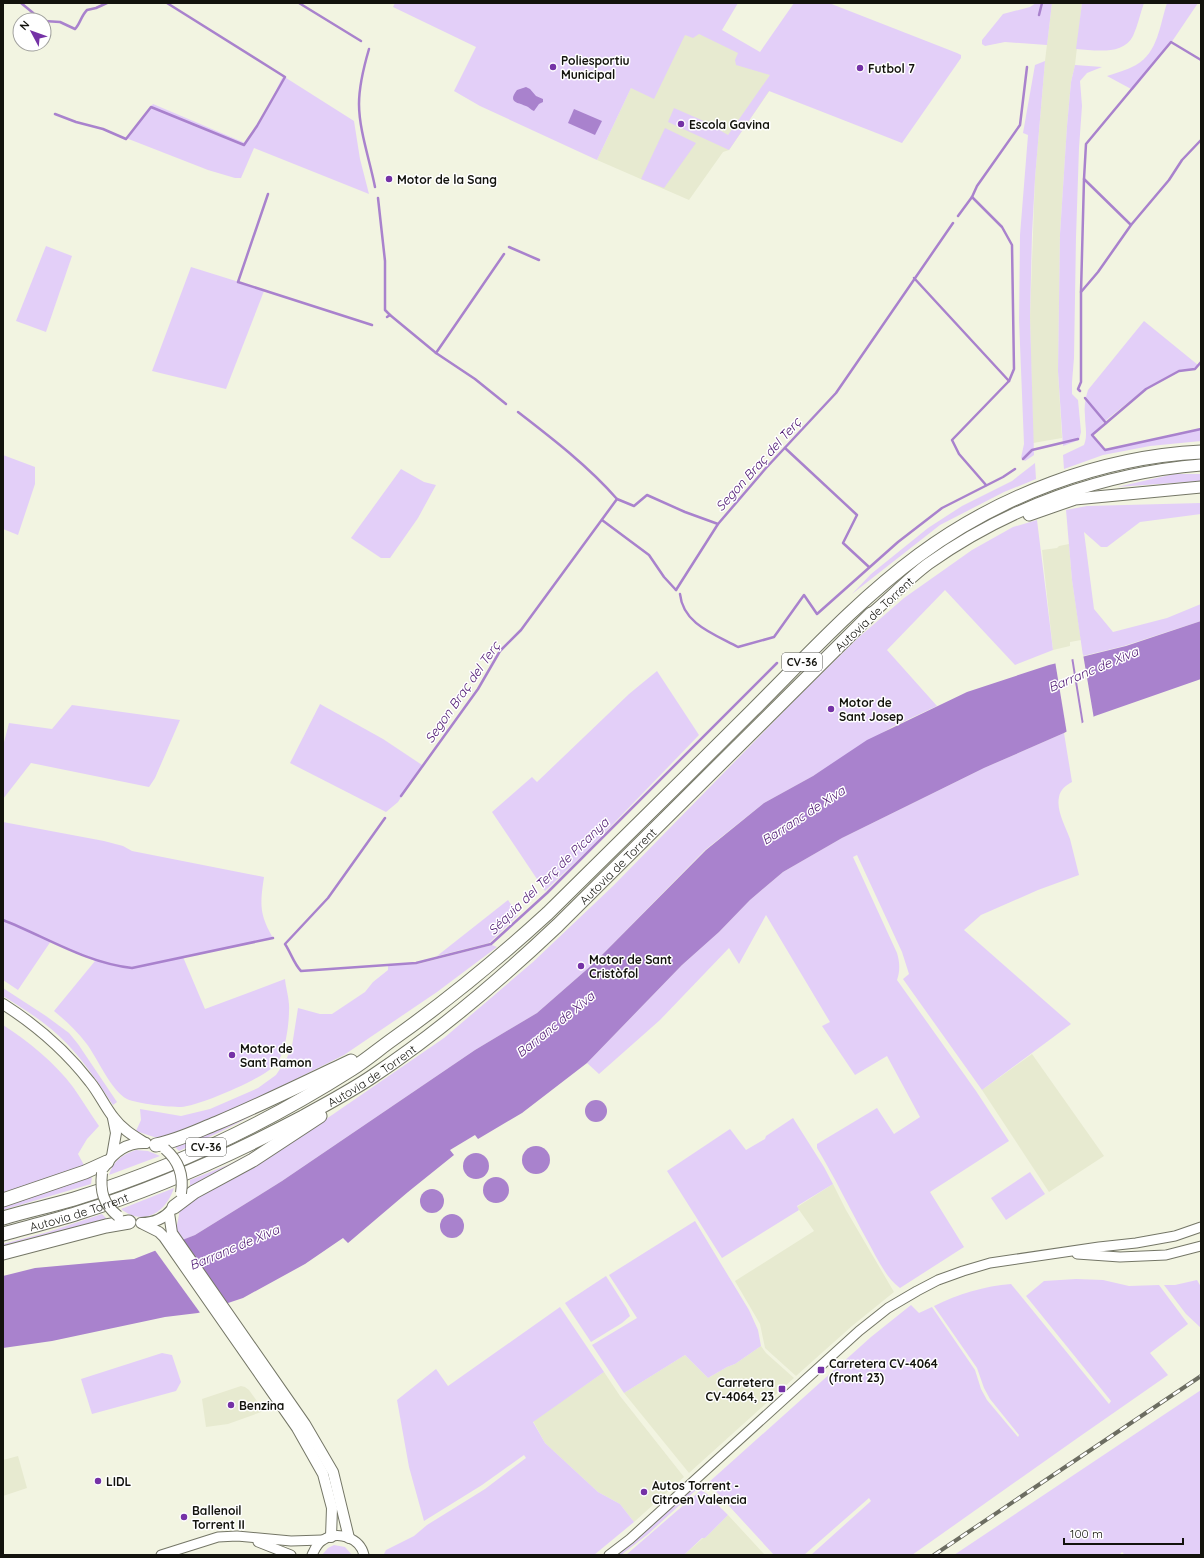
<svg xmlns="http://www.w3.org/2000/svg" width="1204" height="1558" font-family="Quicksand,sans-serif">
  <style>
    .built { fill: #e7ead0 }
    .green { fill: #e3cff8 }
    .water { fill: #a982cd }
    .pier { fill: #f2f4e1 }
    .lines { fill: none; stroke-linecap: round; stroke-linejoin: round }
    .stream { stroke: #a982cd; stroke-width: 2.5 }
    .tertiary-casing { stroke: #747666; stroke-width: 11 }
    .secondary-casing { stroke: #747666; stroke-width: 12 }
    .trunk-casing { stroke: #747666; stroke-width: 13 }
    .motorway-casing { stroke: #747666; stroke-width: 15 }
    .tertiary { stroke: #fff; stroke-width: 9 }
    .secondary { stroke: #fff; stroke-width: 10 }
    .trunk { stroke: #fff; stroke-width: 11 }
    .motorway { stroke: #fff; stroke-width: 13 }
    .rail-casing { stroke: #6c6d61; stroke-width: 4 }
    .rail { stroke: #fff; stroke-width: 2.5; stroke-dasharray: 8; stroke-linecap: butt }
    .secondary-bridge-casing { stroke: #747666; stroke-width: 12; stroke-linecap: butt }
    .secondary-bridge { stroke: #fff; stroke-width: 10 }
    .poi-dot { fill: #7532a6; stroke: #fff; stroke-width: 1.5 }
    .labels { text-anchor: middle; dominant-baseline: central; stroke-width: 3; stroke-linejoin: round; paint-order: stroke }
    .shield { fill: #fff; stroke: #5a5a56; stroke-width: 1 }
    .shield-label { font-size: 11px; font-weight: bold; fill: #13130d }
    .poi-label { font-size: 12px; font-weight: bold; fill: #13130d; stroke: #fff; text-anchor: start }
    .street-label { font-size: 12px; fill: #13130d; stroke: #fff }
    .water-label { font-size: 13px; font-style: italic; fill: #4f1973; stroke: #fff }
  </style>
  <rect width="100%" height="100%" fill="#f2f4e1"/>
  <g class="built">
    <polygon points="671,3 781,74 729,150 723,152 689,200 597,160"/>
    <polygon points="1052,3 1082,3 1075,65 1071,82 1067,126 1060,234 1058,371 1062,438 1033,443 1030,317 1035,178 1045,61"/>
    <polygon points="1069,544 1072,580 1081,640 1070,642 1070,646 1053,650 1042,550 1057,548 1059,546"/>
    <polygon points="1032,1054 1104,1156 1049,1192 982,1090"/>
    <polygon points="833,1184 846,1210 894,1292 852,1326 796,1376 765,1348 760,1324 735,1281 814,1231 797,1207"/>
    <polygon points="761,1346 766,1353 794,1378 689,1473 624,1393 685,1355 708,1378 727,1367 735,1364"/>
    <polygon points="604,1372 620,1396 684,1477 634,1522 620,1504 598,1492 545,1443 533,1421"/>
    <polygon points="241,1386 245,1387 249,1390 264,1411 228,1424 206,1427 202,1399"/>
    <polygon points="18,1456 27,1488 3,1496 3,1460"/>
    <polygon points="728,1515 765,1555 684,1555 703,1538 705,1538"/>
  </g>
  <g class="green">
    <polygon points="395,3 738,3 722,30 760,52 794,3 829,3 957,53 961,55 961,58 902,143 769,91 729,150 668,122 674,108 706,122 728,135 770,75 736,65 735,60 738,53 699,34 693,38 685,35 654,99 631,88 597,160 480,106 454,91 476,47 393,7"/>
    <polygon points="1036,3 1052,3 1047,45 1005,42 985,46 982,44 982,40 1003,14 1030,7"/>
    <path d="M1082 3H1144C1140 14 1138 25 1133 36 1123 56 1094 50 1076 49Z"/>
    <path d="M1167 3H1198L1171 43 1133 90 1107 76C1116 73 1127 70 1136 65 1158 53 1160 24 1167 3Z"/>
    <polygon points="1045,61 1035,178 1032,234 1030,317 1034,455 1025,461 1021,458 1024,444 1019,320 1020,235 1028,135 1023,133 1035,65"/>
    <polygon points="1075,65 1102,67 1087,73 1080,81 1082,106 1079,148 1076,237 1074,358 1072,382 1072,394 1078,400 1081,432 1079,440 1063,446 1058,371 1060,234 1067,126 1071,82"/>
    <polygon points="283,76 354,121 360,159 369,194 254,148 241,178 235,178 208,170 126,138 153,104 245,143 261,121"/>
    <polygon points="665,128 696,143 664,188 641,179"/>
    <polygon points="46,246 72,256 46,332 16,321"/>
    <polygon points="191,267 239,282 264,291 226,389 152,371"/>
    <path d="M1144 321 1198 365 1196 369 1179 370 1146 388 1105 421 1092 436 1105 450 1201 429V441L1150 446 1103 455 1064 469 1063 455 1084 445C1088 436 1085 426 1085 416 1084 407 1085 399 1088 390Z"/>
    <polygon points="3,455 35,467 35,484 18,535 3,529"/>
    <polygon points="1035,463 1036,479 1004,492 940,525 852,594 871,574 928,528 962,506 1012,481"/>
    <polygon points="401,469 424,482 436,485 418,518 390,558 381,558 351,538"/>
    <polygon points="1174,474 1201,474 1201,481 1117,487"/>
    <polygon points="1201,503 1201,514 1140,522 1107,547 1101,547 1084,532 1094,609 1113,632 1167,618 1201,604 1201,621 1124,646 1083,656 1072,580 1066,510 1087,506"/>
    <polygon points="1037,520 1053,650 1015,665 945,590 887,650 937,706 892,727 813,776 764,803 705,850 593,964 537,1013 475,1050 282,1181 195,1235 183,1240 176,1230 180,1210 189,1200 237,1174 300,1137 444,1038 533,962 614,885 797,698 858,638 904,598 972,550 1013,527"/>
    <polygon points="657,671 699,735 588,850 545,891 492,812 532,777 537,782 629,694"/>
    <polygon points="320,704 383,739 422,765 398,802 386,812 290,763"/>
    <polygon points="72,705 180,720 155,778 149,787 31,763 3,799 3,746 9,723 52,729"/>
    <path d="M1064 733 1072 782C1066 785 1060 790 1059 797 1056 811 1066 827 1070 839 1073 851 1076 863 1079 875L1038 890 981 915 964 930 1071 1024 982 1090 903 979 909 974 902 952 857 855 853 857 897 953C900 963 900 971 897 980L976 1091 1009 1141 930 1192 964 1247 900 1288C885 1277 876 1256 867 1240 850 1209 835 1178 817 1148V1144L877 1108 894 1134 920 1117 887 1056 855 1075 822 1026 830 1022 766 915 739 964 729 948 660 1020 599 1074 587 1063 682 965 719 932 750 900 783 872 842 838 984 768Z"/>
    <path d="M3 822 104 841 123 846 132 851 264 877C260 904 259 914 273 938L183 957 205 1009 285 979C286 989 290 1001 289 1011 289 1023 286 1045 281 1056 279 1059 277 1064 274 1066 262 1079 199 1106 181 1107 169 1107 138 1104 127 1099 111 1091 97 1057 86 1043 77 1031 66 1021 54 1011L95 961 51 941 18 990 3 980Z"/>
    <polygon points="508,900 518,915 489,943 437,956"/>
    <polygon points="492,945 497,947 437,992 344,1055 220,1117 160,1139 136,1131 141,1120 140,1109 181,1116 210,1109 258,1088 276,1075 286,1060 292,1046 298,1008 320,1014 332,1014 365,992 373,982 388,970 388,965 418,964"/>
    <path d="M3 988 46 1016 69 1033 78 1044 117 1102 113 1105C97 1081 80 1055 58 1035 42 1020 22 1008 3 996Z"/>
    <path d="M3 1025C28 1041 55 1063 73 1087 82 1100 90 1113 99 1126L87 1139 78 1154 85 1167 3 1194Z"/>
    <polygon points="289,1097 220,1132 179,1151 173,1145"/>
    <polygon points="793,1118 824,1167 833,1184 797,1206 799,1210 722,1258 667,1171 730,1129 746,1150 765,1139 766,1136"/>
    <polygon points="285,1135 190,1189 190,1180 230,1164"/>
    <path d="M136 1150 148 1151 160 1156 109 1175C113 1161 123 1154 136 1150Z"/>
    <polygon points="1030,1172 1045,1194 1006,1220 991,1198"/>
    <polygon points="92,1177 91,1184 3,1210 3,1206"/>
    <path d="M174 1188C166 1212 144 1227 121 1209Z"/>
    <polygon points="102,1214 108,1220 3,1248 3,1244 48,1232"/>
    <polygon points="695,1221 749,1310 758,1330 761,1346 735,1364 727,1367 708,1378 685,1355 624,1393 592,1345 637,1318 609,1275"/>
    <polygon points="606,1276 627,1309 630,1316 622,1323 591,1342 565,1303"/>
    <path d="M1076 1279 1103 1280 1129 1286 1159 1285 1188 1324 1150 1353 1168 1375 1079 1437 912 1555H811L871 1501 869 1498 804 1555H774L708 1483 871 1337 911 1305 919 1313 932 1307 975 1370 981 1389 987 1400 1018 1437 1019 1435 990 1399 984 1388 977 1368 934 1306C958 1294 985 1286 1011 1284L1109 1404 1111 1401 1026 1296 1044 1281Z"/>
    <polygon points="1197,1280 1201,1287 1201,1328 1186,1314 1164,1285 1175,1285"/>
    <polygon points="560,1307 604,1372 533,1422 545,1443 598,1492 620,1504 634,1522 594,1555 385,1555 384,1554 386,1550 414,1536 427,1525 485,1489 526,1458 524,1455 482,1485 424,1521 409,1467 397,1400 436,1369 448,1386"/>
    <polygon points="162,1353 172,1355 181,1382 176,1391 92,1414 81,1379"/>
    <polygon points="1201,1390 1201,1555 1125,1555 1122,1552 1119,1555 954,1555"/>
    <polygon points="694,1487 696,1490 647,1535 621,1555 617,1555"/>
    <polygon points="701,1490 707,1494 728,1515 705,1538 702,1538 684,1555 626,1555"/>
    <polygon points="334,1545 345,1547 352,1555 322,1555 328,1548"/>
  </g>
  <g class="water">
    <path d="M526 87 530 89 536 96 543 99V102L539 104 534 111C531 110 529 107 526 106 518 102 507 103 517 90Z"/>
    <polygon points="574,109 602,121 595,135 568,123"/>
    <polygon points="1201,621 1201,679 1095,716 1064,733 984,768 842,838 783,872 750,900 719,932 682,965 587,1063 522,1113 478,1139 475,1135 450,1150 454,1155 408,1192 348,1243 343,1238 305,1264 243,1298 198,1313 165,1317 52,1341 3,1348 3,1276 35,1268 134,1259 195,1235 282,1181 475,1050 537,1013 593,964 706,850 764,803 813,776 867,740 967,692 1049,665 1126,646"/>
    <circle cx="596" cy="1111" r="11"/>
    <circle cx="536" cy="1160" r="14"/>
    <circle cx="476" cy="1166" r="13"/>
    <circle cx="496" cy="1190" r="13"/>
    <circle cx="432" cy="1201" r="12"/>
    <circle cx="452" cy="1226" r="12"/>
  </g>
  <g class="pier">
    <polygon points="1083,654 1094,719 1084,725 1073,657"/>
    <polygon points="1071,657 1082,725 1067,734 1055,661"/>
    <polygon points="182,1238 228,1306 201,1314 154,1249"/>
  </g>
  <g class="lines">
    <g class="stream">
      <polyline points="21,3 32,12 40,20"/>
      <polyline points="299,3 361,41"/>
      <polyline points="1039,15 1042,3"/>
      <path d="M44 21 60 22 75 29C80 24 81 16 87 10L96 8 107 3"/>
      <path d="M369 49C364 66 359 86 359 104 359 130 370 161 375 187"/>
      <polyline points="55,114 76,122 103,129 126,139 151,107 244,145 257,126 285,77 167,3"/>
      <polyline points="268,194 238,282 372,325"/>
      <polyline points="972,197 1002,227 1012,245 1014,369 1009,381 952,440 959,454 986,485"/>
      <polyline points="378,198 385,261 385,310 390,315"/>
      <polyline points="958,216 972,197 977,186 1020,125 1027,67"/>
      <polyline points="1131,225 1084,179 1086,144 1171,42 1201,60"/>
      <polyline points="509,247 539,260"/>
      <polyline points="914,278 1009,381"/>
      <polyline points="1081,292 1084,179"/>
      <polyline points="387,317 390,315 436,353 475,379 506,404"/>
      <polyline points="436,353 504,254"/>
      <polyline points="1201,362 1195,369 1179,371 1146,389 1092,435 1105,450 1201,429"/>
      <polyline points="1080,391 1078,389 1081,382 1081,292 1098,272 1131,225 1169,180 1182,160 1201,140"/>
      <polyline points="1085,398 1106,423"/>
      <path d="M518 412C553 439 588 466 617 499"/>
      <polyline points="785,448 857,515 843,543 869,567"/>
      <polyline points="1023,459 1032,450 1078,439"/>
      <polyline points="602,520 649,555 664,577 676,590"/>
      <polyline points="676,590 718,524"/>
      <path d="M680 594C683 624 714 634 738 647L774 637 804 595 817 614 898 542 942 508 1003 477 1015 469"/>
      <polyline points="401,796 478,689 500,651 521,630 617,499 634,506 647,495 685,512 718,524 766,468 836,393 953,223"/>
      <path d="M385 818 328 898 285 944C291 953 294 964 301 971L416 963 491 944 547 893 777 663"/>
      <path d="M3 920C46 937 86 963 132 968L273 938"/>
    </g>
    <defs>
      <g id="tertiary">
        <polyline points="1077,1254 1120,1257 1166,1255 1201,1246"/>
        <polyline points="258,1542 291,1555"/>
        <polyline points="161,1555 218,1537 237,1536 291,1541 322,1540"/>
        <path d="M312 1555C315 1549 317 1543 323 1540 338 1530 360 1538 364 1555"/>
        <polyline points="609,1555 630,1539 859,1331 888,1308 917,1291 938,1280 963,1271 990,1263 1099,1247 1136,1243 1175,1236 1201,1227"/>
      </g>
      <g id="secondary">
        <path d="M3 1004C36 1025 66 1051 90 1082 99 1093 105 1107 114 1118 122 1129 134 1136 145 1143"/>
        <polyline points="112,1156 116,1133 113,1118"/>
        <path d="M104 1167C114 1151 127 1142 146 1143"/>
        <polyline points="169,1213 172,1233 305,1424 333,1472 349,1538"/>
        <path d="M141 1223C153 1223 164 1219 172 1209"/>
        <polyline points="143,1224 159,1232 164,1237 297,1428 323,1474 332,1508 331,1537"/>
      </g>
      <g id="trunk">
        <polyline points="1029,515 1075,499 1201,487"/>
        <path d="M871 614C890 598 908 579 928 564 1008 507 1103 473 1201 465"/>
      </g>
      <g id="motorway">
        <path d="M156 1145C177 1141 197 1131 217 1123 262 1104 307 1082 351 1061"/>
        <polyline points="3,1200 85,1172 107,1162"/>
        <polyline points="174,1207 194,1192 253,1160 320,1116"/>
        <path d="M3 1218C26 1211 50 1206 74 1199 170 1169 267 1123 352 1069 366 1060 379 1049 393 1039 448 1000 499 958 548 913 617 845 685 778 753 710 806 657 858 600 919 555 999 496 1100 457 1201 452"/>
        <path id="s1" d="M3 1234C28 1227 53 1221 78 1213 155 1189 231 1155 303 1117 326 1104 351 1091 373 1076 439 1032 500 980 558 925L871 614"/>
        <polyline points="3,1253 106,1226 129,1222"/>
      </g>
    </defs>
    <use href="#tertiary" class="tertiary-casing"/>
    <use href="#secondary" class="secondary-casing"/>
    <use href="#trunk" class="trunk-casing"/>
    <use href="#motorway" class="motorway-casing"/>
    <use href="#tertiary" class="tertiary"/>
    <use href="#secondary" class="secondary"/>
    <use href="#trunk" class="trunk"/>
    <use href="#motorway" class="motorway"/>
    <defs>
      <polyline id="rail" points="934,1555 1201,1376"/>
    </defs>
    <use href="#rail" class="rail-casing"/>
    <use href="#rail" class="rail"/>
    <defs>
      <g id="secondary-bridge">
        <path d="M165 1149C179 1161 184 1175 181 1193"/>
        <path d="M102 1173C100 1191 103 1204 118 1216"/>
      </g>
    </defs>
    <use href="#secondary-bridge" class="secondary-bridge-casing"/>
    <use href="#secondary-bridge" class="secondary-bridge"/>
  </g>
  <g class="poi-dot">
    <circle cx="553" cy="67" r="4"/>
    <circle cx="860" cy="68" r="4"/>
    <circle cx="681" cy="124" r="4"/>
    <circle cx="389" cy="179" r="4"/>
    <circle cx="831" cy="709" r="4"/>
    <circle cx="581" cy="966" r="4"/>
    <circle cx="232" cy="1055" r="4"/>
    <rect x="817" y="1366" width="8" height="8" rx="2"/>
    <rect x="778" y="1385" width="8" height="8" rx="2"/>
    <circle cx="231" cy="1405" r="4"/>
    <circle cx="98" cy="1481" r="4"/>
    <circle cx="644" cy="1492" r="4"/>
    <circle cx="184" cy="1517" r="4"/>
  </g>
  <g class="labels">
    <g class="shield">
      <rect x="782" y="653" width="40" height="18" rx="3"/>
      <rect x="186" y="1138" width="40" height="18" rx="3"/>
    </g>
    <g class="shield-label">
      <text x="802" y="662">CV-36</text>
      <text x="206" y="1147">CV-36</text>
    </g>
    <g class="poi-label">
      <text x="561" y="60">Poliesportiu<tspan x="561" dy="14">Municipal</tspan></text>
      <text x="868" y="68">Futbol 7</text>
      <text x="689" y="124">Escola Gavina</text>
      <text x="397" y="179">Motor de la Sang</text>
      <text x="839" y="702">Motor de<tspan x="839" dy="14">Sant Josep</tspan></text>
      <text x="589" y="959">Motor de Sant<tspan x="589" dy="14">Cristòfol</tspan></text>
      <text x="240" y="1048">Motor de<tspan x="240" dy="14">Sant Ramon</tspan></text>
      <text x="829" y="1363">Carretera CV-4064<tspan x="829" dy="14">(front 23)</tspan></text>
      <text x="774" y="1382" text-anchor="end">Carretera<tspan x="774" dy="14">CV-4064, 23</tspan></text>
      <text x="239" y="1405">Benzina</text>
      <text x="106" y="1481">LIDL</text>
      <text x="652" y="1485">Autos Torrent -<tspan x="652" dy="14">Citroen Valencia</tspan></text>
      <text x="192" y="1510">Ballenoil<tspan x="192" dy="14">Torrent II</tspan></text>
    </g>
    <g class="street-label">
      <text transform="translate(874 614) rotate(-43)">Autovia de Torrent</text>
      <text stroke="none"><textPath href="#s1" startOffset="727">Autovia de Torrent</textPath></text>
      <text stroke="none"><textPath href="#s1" startOffset="403">Autovia de Torrent</textPath></text>
      <text stroke="none"><textPath href="#s1" startOffset="79">Autovia de Torrent</textPath></text>
    </g>
    <g class="water-label">
      <text transform="translate(758 464) rotate(-48)">Segon Braç del Terç</text>
      <text transform="translate(1093 669) rotate(-23)">Barranc de Xiva</text>
      <text transform="translate(462 692) rotate(-55)">Segon Braç del Terç</text>
      <text transform="translate(803 815) rotate(-33)">Barranc de Xiva</text>
      <text transform="translate(548 876) rotate(-44)">Séquia del Terç de Picanya</text>
      <text transform="translate(555 1024) rotate(-39)">Barranc de Xiva</text>
      <text transform="translate(234 1247) rotate(-23)">Barranc de Xiva</text>
    </g>
  </g>
  <rect width="1204" height="1558" fill="none" stroke="#13130d" stroke-width="8"/>
  <g transform="translate(32 32) rotate(311)"><circle r="19" fill="#ffffff" stroke="#a1a19e"/>
  <path d="M0-3L7 15L0 10L-7 15Z" fill="#7532a6"/>
  <text y="-6" font-size="11" font-weight="bold" text-anchor="middle" fill="#13130d">N</text>
  </g>
  <path d="M1064 1538v6h119v-6" fill="none" stroke="#13130d" stroke-width="2"/>
  <text x="1070" y="1538" font-size="12" fill="#13130d" stroke="#ffffff" stroke-width="3" paint-order="stroke">100 m</text>
</svg>
